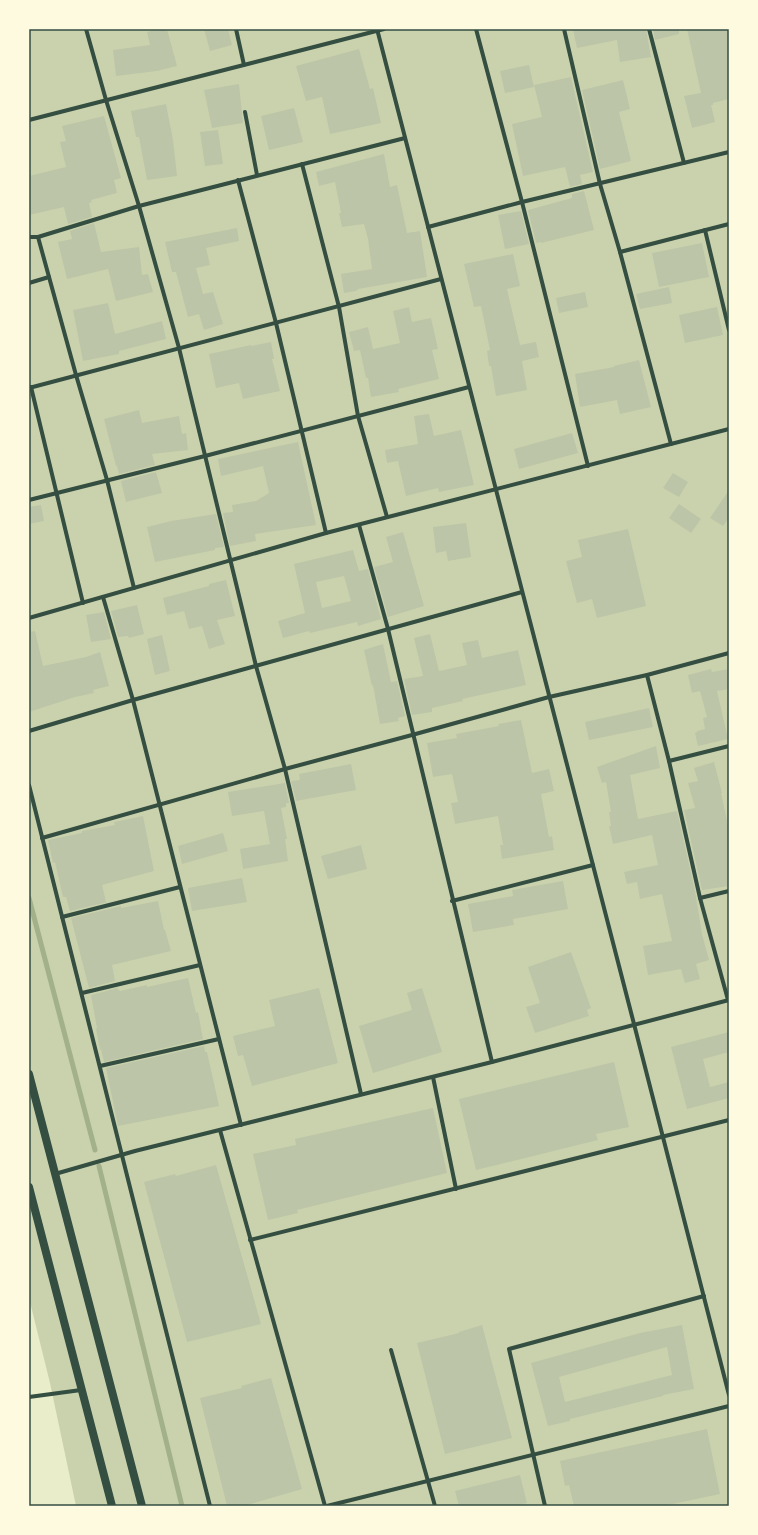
<svg xmlns="http://www.w3.org/2000/svg" width="758" height="1535" font-family="'DejaVu Sans',sans-serif">
  <style>
    .green { fill: #cad2ad }
    .lines { fill: none; stroke-linecap: round; stroke-linejoin: round }
    .stream { stroke: #a3b18a; stroke-width: 5 }
    .building { fill: #bcc5a7; fill-rule: evenodd }
    .minor { stroke: #344e41; stroke-width: 4 }
    .secondary { stroke: #344e41; stroke-width: 8 }
    .neatline { fill: none; stroke: #344e41; stroke-width: 1.5 }
  </style>
  <rect width="100%" height="100%" fill="#e9edc9"/>
  <polygon class="green" points="29,29 729,29 729,1506 76,1506 50,1383 29,1298"/>
  <g class="lines">
    <g class="stream">
      <polyline points="29,898 95,1150"/>
      <polyline points="99,1166 182,1506"/>
    </g>
  </g>
  <g class="building">
    <polygon points="158,29 167,29 177,66 157,71 116,76 113,50 150,45 147,32"/>
    <polygon points="204,29 228,29 232,45 210,51"/>
    <polygon points="573,29 646,29 651,57 620,62 617,40 577,48"/>
    <polygon points="653,29 679,29 679,34 655,40"/>
    <polygon points="687,29 729,29 729,99 713,103 713,105 711,105 715,122 692,128 684,96 701,93"/>
    <polygon points="359,49 370,89 373,88 381,123 330,134 322,97 306,101 296,66"/>
    <polygon points="529,65 534,87 505,93 500,71"/>
    <polygon points="571,77 593,172 580,175 582,184 570,187 565,167 523,176 512,124 542,117 534,85"/>
    <polygon points="623,80 630,109 619,112 631,161 600,169 582,90"/>
    <polygon points="239,84 243,123 212,128 204,90"/>
    <polygon points="166,104 173,140 177,176 147,180 139,137 136,137 131,111"/>
    <polygon points="294,108 303,142 269,150 261,116"/>
    <polygon points="104,116 121,178 114,180 117,193 91,200 92,202 89,203 92,217 68,224 64,207 29,215 29,176 66,167 60,142 66,141 62,126"/>
    <polygon points="218,130 223,164 205,166 200,132"/>
    <polygon points="384,154 390,187 397,185 407,233 420,231 427,277 358,289 356,291 344,293 341,274 372,269 368,239 364,224 342,227 339,213 341,213 335,182 319,186 316,172"/>
    <polygon points="584,191 594,230 541,243 541,242 536,243 528,210 572,198 572,194"/>
    <polygon points="521,211 529,244 505,249 498,215"/>
    <polygon points="94,223 101,252 139,247 142,275 148,274 153,292 116,301 108,269 67,279 58,242 72,239 70,231"/>
    <polygon points="237,228 239,241 206,248 210,265 196,268 203,294 213,292 223,324 204,330 199,314 188,317 176,272 172,272 165,242"/>
    <polygon points="702,243 709,277 659,287 652,253"/>
    <polygon points="513,254 520,286 507,289 520,345 536,342 539,357 522,361 527,390 496,396 491,366 489,366 487,351 490,350 481,306 474,307 464,264"/>
    <polygon points="669,287 672,303 640,309 636,294"/>
    <polygon points="585,292 588,307 559,313 556,298"/>
    <polygon points="108,303 115,334 162,321 166,339 119,351 119,354 83,361 73,310"/>
    <polygon points="409,307 412,322 431,318 438,349 432,350 439,379 398,389 399,392 371,397 368,378 366,378 360,350 354,351 349,332 368,327 373,349 400,343 393,311"/>
    <polygon points="717,307 723,335 685,343 679,315"/>
    <polygon points="271,342 274,359 272,359 280,391 243,399 239,383 216,388 209,354 251,345 251,346"/>
    <polygon points="639,360 651,407 620,414 617,400 580,407 575,374 614,367 614,366"/>
    <polygon points="139,410 142,423 179,416 182,434 186,433 188,450 152,454 155,465 119,474 117,466 116,466 104,419"/>
    <polygon points="429,414 434,436 461,430 474,485 439,492 438,488 406,496 398,461 387,463 385,450 418,444 414,416"/>
    <polygon points="572,433 578,453 519,469 514,449"/>
    <polygon points="298,442 316,525 255,534 256,541 230,546 223,513 233,512 232,505 256,501 269,493 263,466 221,476 218,459"/>
    <polygon points="156,472 162,493 126,502 121,481"/>
    <polygon points="673,473 688,482 679,497 663,488"/>
    <polygon points="729,490 729,518 723,526 710,518"/>
    <polygon points="679,504 701,519 691,533 669,518"/>
    <polygon points="41,505 44,521 29,524 29,507"/>
    <polygon points="216,514 224,547 215,548 215,550 155,562 147,527 171,521"/>
    <polygon points="466,523 471,557 448,561 446,551 436,553 433,527"/>
    <polygon points="628,529 646,606 597,618 592,599 577,603 566,561 582,557 578,540"/>
    <polygon points="403,532 424,606 388,617 374,567 393,562 386,537"/>
    <path d="M353 550 359 571 368 569 381 619 358 626 357 622 310 633 309 631 283 638 278 621 305 613 294 564ZM344 576 351 601 322 608 316 582Z"/>
    <polygon points="226,580 235,616 217,620 225,644 209,649 202,626 189,629 184,611 167,615 163,598 209,586 209,584"/>
    <polygon points="137,605 144,634 129,638 128,636 118,637 111,611"/>
    <polygon points="104,612 111,639 91,642 86,615"/>
    <polygon points="35,631 43,666 86,657 100,652 109,686 93,690 94,693 75,697 29,712 29,632"/>
    <polygon points="430,634 439,671 467,665 462,643 478,640 482,658 518,650 526,685 462,699 463,701 432,708 432,712 412,715 404,679 423,676 414,638"/>
    <polygon points="162,635 170,671 155,675 147,639"/>
    <polygon points="383,644 391,682 397,681 405,716 398,718 399,721 380,724 373,685 372,686 364,650"/>
    <polygon points="711,669 712,672 729,669 729,689 717,691 728,739 698,746 695,733 697,732 697,731 705,729 703,718 707,717 700,691 692,693 688,675"/>
    <polygon points="649,708 653,727 589,740 585,722"/>
    <polygon points="521,720 532,773 549,769 554,791 541,794 549,837 552,836 554,850 502,859 500,845 503,845 498,816 455,824 451,803 458,802 452,774 433,777 427,743 457,738 456,734 499,726 498,724"/>
    <polygon points="656,746 660,768 630,775 638,819 677,811 695,891 702,934 709,960 696,964 700,979 685,983 681,969 648,975 643,946 672,941 662,894 640,899 637,882 627,884 624,872 658,865 652,835 613,844 609,826 611,826 609,812 611,812 606,782 602,783 597,767"/>
    <polygon points="714,762 722,793 721,793 729,830 729,886 702,890 684,810 695,808 688,783 698,781 694,768"/>
    <polygon points="351,764 356,790 296,801 291,781 300,780 299,774"/>
    <polygon points="285,783 289,803 286,803 286,807 281,808 287,839 285,839 288,861 243,869 240,849 270,844 264,811 232,816 228,792"/>
    <polygon points="143,816 154,871 102,885 106,902 108,902 70,911 66,897 63,897 55,862 53,863 48,840 82,833 82,831 115,825 114,822"/>
    <polygon points="223,833 228,851 182,864 178,846"/>
    <polygon points="361,845 367,869 328,879 321,856"/>
    <polygon points="242,878 247,902 192,911 188,888"/>
    <polygon points="563,881 568,909 513,919 514,925 473,932 468,904 513,896 512,890"/>
    <polygon points="158,901 164,930 165,930 171,951 112,965 115,981 89,988 71,918 121,906 121,908"/>
    <polygon points="571,952 591,1008 587,1010 589,1016 535,1033 526,1007 540,1003 528,967"/>
    <polygon points="188,978 196,1013 198,1012 203,1039 104,1062 101,1049 100,1050 96,1029 97,1028 91,995 117,988 120,991 147,985 147,987"/>
    <polygon points="319,988 338,1063 252,1086 243,1055 238,1056 233,1036 275,1026 269,1000"/>
    <polygon points="422,988 442,1052 373,1073 359,1026 412,1010 407,993"/>
    <polygon points="729,1032 729,1052 703,1059 710,1087 729,1082 729,1098 687,1109 671,1047"/>
    <polygon points="204,1046 205,1052 207,1052 219,1106 118,1126 106,1068"/>
    <polygon points="614,1062 629,1127 596,1134 598,1140 476,1170 459,1099"/>
    <polygon points="433,1108 447,1173 297,1210 298,1213 268,1220 253,1154 296,1145 295,1139"/>
    <polygon points="216,1165 261,1324 187,1342 144,1182 175,1174 176,1176"/>
    <polygon points="482,1325 512,1438 445,1454 417,1343 459,1333 459,1332"/>
    <path d="M682 1325 694 1389 663 1395V1396L570 1419V1421L548 1426 531 1363 640 1333ZM667 1347 672 1375 565 1402 559 1377Z"/>
    <polygon points="271,1378 302,1489 244,1506 227,1506 200,1398 242,1388 241,1386"/>
    <polygon points="707,1429 720,1494 663,1506 574,1506 569,1485 565,1486 560,1461"/>
    <polygon points="520,1475 527,1503 515,1506 459,1506 455,1491"/>
  </g>
  <g class="lines">
    <g class="minor">
      <polyline points="86,29 106,100 139,206 179,348 256,666 285,769 361,1094"/>
      <polyline points="236,29 244,65"/>
      <polyline points="377,29 634,1024 729,1395"/>
      <polyline points="476,29 522,202 588,466"/>
      <polyline points="564,29 600,184 620,252 671,444"/>
      <polyline points="649,29 684,163"/>
      <polyline points="245,112 257,175"/>
      <polyline points="29,120 384,29"/>
      <polyline points="302,164 339,307 358,416 387,517"/>
      <polyline points="238,180 276,323 326,533"/>
      <polyline points="428,227 522,202 729,152"/>
      <polyline points="705,230 729,330"/>
      <polyline points="29,237 38,237 139,206 405,138"/>
      <polyline points="38,237 76,375 107,480 134,588"/>
      <polyline points="620,252 729,224"/>
      <polyline points="29,283 49,277"/>
      <polyline points="31,387 83,603"/>
      <polyline points="29,388 441,279"/>
      <polyline points="29,500 205,456 469,387"/>
      <polyline points="359,525 388,629 492,1062"/>
      <polyline points="103,597 133,700 241,1125"/>
      <polyline points="29,618 326,533 729,429"/>
      <polyline points="647,675 669,761 700,898 728,1000"/>
      <polyline points="29,731 133,700 522,592"/>
      <polyline points="669,761 729,746"/>
      <polyline points="29,785 210,1506"/>
      <polyline points="42,838 285,769 412,735 549,697 647,675 729,653"/>
      <polyline points="700,898 729,891"/>
      <polyline points="452,901 593,865"/>
      <polyline points="62,917 180,887"/>
      <polyline points="82,993 200,965"/>
      <polyline points="100,1066 219,1039"/>
      <polyline points="433,1077 456,1189"/>
      <polyline points="220,1130 325,1506"/>
      <polyline points="55,1174 135,1151 492,1062 729,1000"/>
      <polyline points="250,1240 729,1120"/>
      <polyline points="391,1350 435,1506"/>
      <polyline points="29,1397 81,1390"/>
      <polyline points="327,1506 729,1406"/>
      <polyline points="545,1506 509,1349 704,1296"/>
    </g>
    <g class="secondary">
      <polyline points="29,1074 142,1506"/>
      <polyline points="29,1187 112,1506"/>
    </g>
  </g>
  <rect width="758" height="1535" fill="none" stroke="#fefae0" stroke-width="60"/>
  <rect x="30" y="30" width="698" height="1475" class="neatline"/>
</svg>
